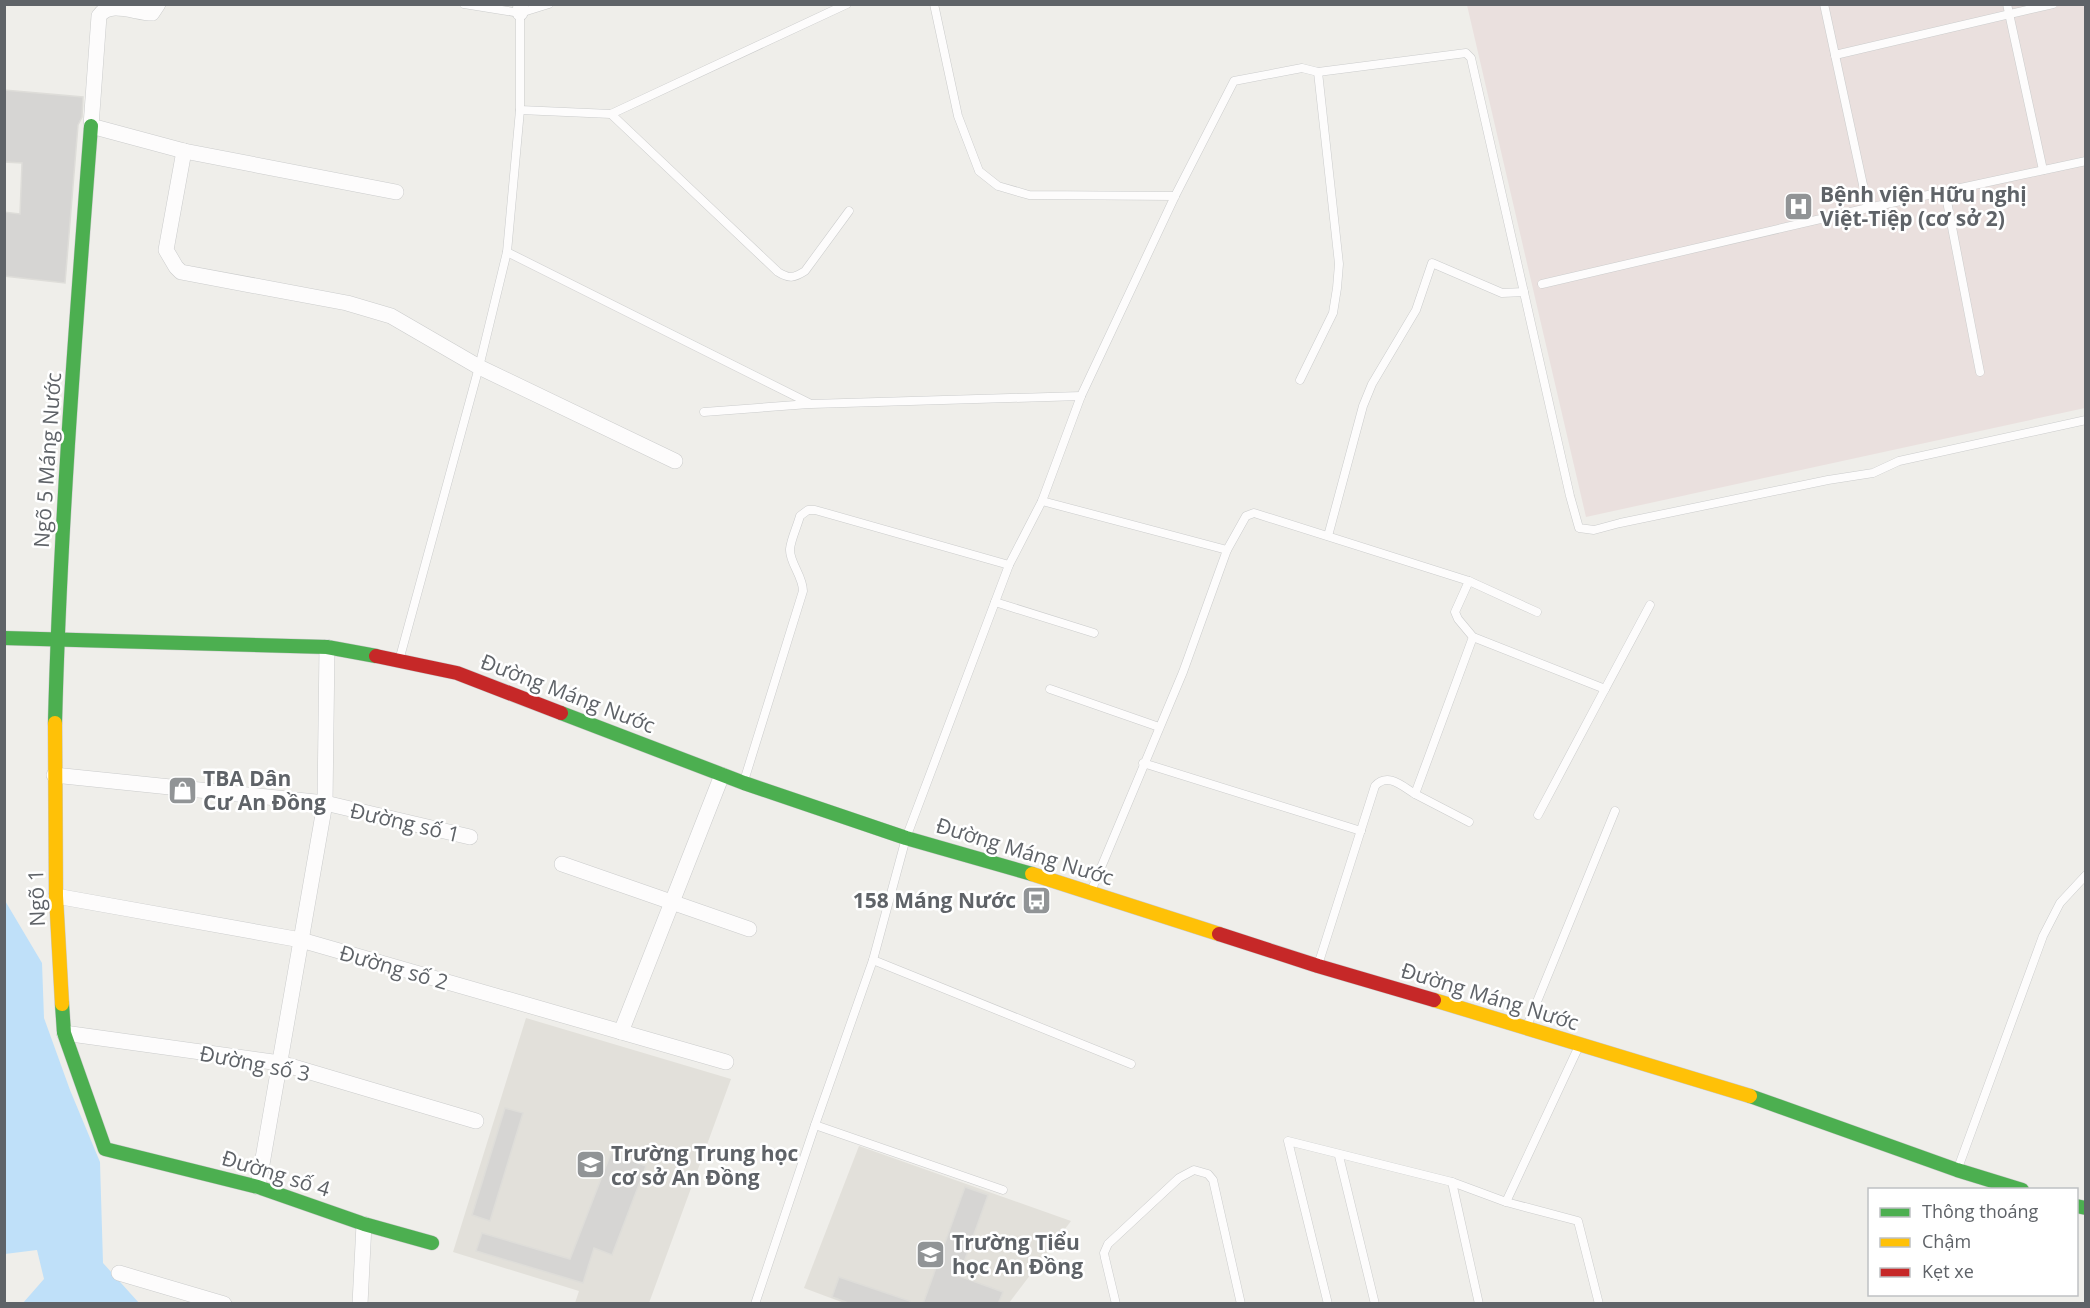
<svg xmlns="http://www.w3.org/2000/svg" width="2090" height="1308" font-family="'Open Sans',sans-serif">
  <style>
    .education { fill: #e2e0da }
    .medical { fill: #eae0de }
    .water { fill: #bfe0f9 }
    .building { fill: #d6d5d3; stroke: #deddd9; stroke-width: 1.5 }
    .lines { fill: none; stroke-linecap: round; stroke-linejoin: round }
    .lane-casing { stroke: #cbcccc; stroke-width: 9 }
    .street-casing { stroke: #cbcccc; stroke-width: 16 }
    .fast-casing { stroke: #cacacb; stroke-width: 15 }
    .slow-casing { stroke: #cacacb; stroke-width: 15 }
    .jam-casing { stroke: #cacacb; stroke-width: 15 }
    .lane { stroke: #fdfcfc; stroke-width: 8 }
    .street { stroke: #fdfcfc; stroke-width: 15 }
    .fast { stroke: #4caf50; stroke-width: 14 }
    .slow { stroke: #ffc107; stroke-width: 14 }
    .jam { stroke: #c62828; stroke-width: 14 }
    .labels { text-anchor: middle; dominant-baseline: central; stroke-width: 5; stroke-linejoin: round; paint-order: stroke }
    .poi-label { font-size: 21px; font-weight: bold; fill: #5f6368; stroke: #fff; text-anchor: start }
    .street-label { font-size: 21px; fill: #5f6368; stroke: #fff }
  </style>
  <rect width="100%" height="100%" fill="#efeeea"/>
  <g class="education">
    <polygon points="526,1018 731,1079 649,1303 575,1303 579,1291 453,1252"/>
    <polygon points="859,1146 1071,1221 1009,1303 844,1303 804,1288"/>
  </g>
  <polygon class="medical" points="1467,5 2085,5 2085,408 1586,517"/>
  <polygon class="water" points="4,899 42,963 44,1018 70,1090 100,1162 103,1263 139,1303 23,1303 44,1279 37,1250 5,1254"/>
  <g class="building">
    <polygon points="4,90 83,97 82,117 78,125 65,283 4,276 4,212 20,214 22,163 4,162"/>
    <polygon points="505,1108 523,1113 490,1221 472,1215"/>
    <polygon points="611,1153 646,1166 612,1255 594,1248 583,1283 476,1251 482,1233 570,1259"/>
    <polygon points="965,1187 988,1195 959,1276 1003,1292 998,1304 923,1304"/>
    <polygon points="839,1277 910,1301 910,1304 851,1304 832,1297"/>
  </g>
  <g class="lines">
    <defs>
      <g id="lane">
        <polyline points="464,4 520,13 549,4"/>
        <polyline points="934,4 958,116 979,171 998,186 1029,195 1175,196"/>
        <polyline points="1824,4 1868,208"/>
        <polyline points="2007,4 2043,170"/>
        <polyline points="1835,55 2053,4"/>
        <polyline points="520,110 611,114 847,4"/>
        <path d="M611 114 778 272C789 279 794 278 805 271L849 211"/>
        <polyline points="1945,191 1980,372"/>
        <polyline points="507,252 811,404 1081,396"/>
        <polyline points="1542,284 1868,208 2086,161"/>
        <polyline points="1300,380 1333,313 1337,288 1339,264 1318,72"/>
        <polyline points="704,412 809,404"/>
        <polyline points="1042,501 1227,550 1183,672 1092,889"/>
        <polyline points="1328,536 1363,406 1372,384 1416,310 1432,263 1502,293 1524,292"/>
        <polyline points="1227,550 1246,516 1254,513 1469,581 1537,612"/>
        <polyline points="1469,581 1455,612 1458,619 1473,637 1605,689 1650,605"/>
        <polyline points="995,602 1094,633"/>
        <polyline points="400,657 479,367 507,252 520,110 520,13"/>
        <polyline points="1050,689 1159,727"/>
        <polyline points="1143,763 1361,831"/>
        <path d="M744 781 803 591C803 576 789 562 790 549 791 539 797 527 800 516L808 510H815L1009 565"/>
        <polyline points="1415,794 1469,822"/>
        <polyline points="1538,815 1605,689"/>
        <polyline points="873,960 1131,1064"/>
        <path d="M1318 965 1375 786C1388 772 1402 786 1415 794L1473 637"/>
        <polyline points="1527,1026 1615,811"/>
        <polyline points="815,1125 1003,1190"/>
        <polyline points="1339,1156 1375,1304"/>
        <polyline points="1958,1168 2043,936 2060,903 2086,875"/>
        <polyline points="1452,1182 1479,1304"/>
        <polyline points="1506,1202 1579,1046"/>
        <polyline points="755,1304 815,1125 873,960 906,838 1009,565 1042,501 1081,396 1175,196 1234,81 1302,68 1318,72 1466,53 1471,58 1570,496 1579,528 1594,530 1620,523 1828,480 1873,473 1899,461 2086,420"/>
        <polyline points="1116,1304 1105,1258 1104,1253 1108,1244 1179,1178 1194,1170 1208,1174 1213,1180 1241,1304"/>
        <polyline points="1328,1304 1288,1141 1452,1182 1506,1202 1578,1221 1599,1304"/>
      </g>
      <g id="street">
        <path d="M158 4 152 13C135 13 110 0 99 16L91 126 184 151 396 192"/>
        <polyline points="520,13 521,4"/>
        <polyline points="184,151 166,250 176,267 181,272 347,303 391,316 479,367 675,461"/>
        <polyline points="54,775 325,803 470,837"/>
        <polyline points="562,864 749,929"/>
        <polyline points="56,896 301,940 726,1062"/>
        <polyline points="621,1032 722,775"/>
        <polyline points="64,1033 280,1063 476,1121"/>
        <polyline points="258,1187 325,803 327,647"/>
        <polyline points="119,1273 224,1304"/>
        <polyline points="360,1304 364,1224"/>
      </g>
      <g id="fast">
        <polyline points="4,638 327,647 376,656"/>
        <polyline points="561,713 744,783 906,838 1032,874"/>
        <path d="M55 723C60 524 76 324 91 126"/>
        <polyline points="62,1004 64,1033 105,1149 258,1187 364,1224 432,1243"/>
        <polyline points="1750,1096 1957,1170 2022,1190"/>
        <polyline points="2076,1206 2086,1208"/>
      </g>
      <g id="slow">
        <polyline points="55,723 56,896 62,1004"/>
        <polyline points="1032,874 1219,934"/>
        <polyline points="1434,1000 1750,1096"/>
      </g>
      <g id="jam">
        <polyline points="376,656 457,673 561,713"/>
        <polyline points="1219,934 1318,966 1434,1000"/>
      </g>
    </defs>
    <use href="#lane" class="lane-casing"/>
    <use href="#street" class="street-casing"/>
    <use href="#fast" class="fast-casing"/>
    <use href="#slow" class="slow-casing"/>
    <use href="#jam" class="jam-casing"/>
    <use href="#lane" class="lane"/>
    <use href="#street" class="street"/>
    <use href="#fast" class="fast"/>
    <use href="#slow" class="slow"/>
    <use href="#jam" class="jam"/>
  </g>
  <defs>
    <symbol id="hospital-square" viewBox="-11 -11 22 22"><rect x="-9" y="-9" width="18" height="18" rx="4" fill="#919496" stroke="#fff"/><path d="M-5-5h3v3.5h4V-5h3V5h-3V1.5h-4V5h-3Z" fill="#fff"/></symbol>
    <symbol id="shop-square" viewBox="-11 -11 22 22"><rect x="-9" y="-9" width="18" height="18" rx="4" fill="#919496" stroke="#fff"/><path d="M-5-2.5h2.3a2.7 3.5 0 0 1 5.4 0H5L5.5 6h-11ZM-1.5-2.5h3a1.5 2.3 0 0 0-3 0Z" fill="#fff"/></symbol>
    <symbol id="bus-square" viewBox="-11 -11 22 22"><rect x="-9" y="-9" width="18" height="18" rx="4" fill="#919496" stroke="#fff"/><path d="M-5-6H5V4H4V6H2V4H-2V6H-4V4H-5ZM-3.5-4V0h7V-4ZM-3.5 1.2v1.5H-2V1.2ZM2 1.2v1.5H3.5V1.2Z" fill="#fff"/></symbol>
    <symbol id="school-square" viewBox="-11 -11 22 22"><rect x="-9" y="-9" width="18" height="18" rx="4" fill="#919496" stroke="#fff"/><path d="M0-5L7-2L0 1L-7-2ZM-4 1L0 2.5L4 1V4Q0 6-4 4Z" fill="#fff"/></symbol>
  </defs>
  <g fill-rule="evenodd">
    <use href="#hospital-square" x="1782" y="190" width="33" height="33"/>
    <use href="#shop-square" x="166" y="774" width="33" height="33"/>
    <use href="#bus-square" x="1020" y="884" width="33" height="33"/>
    <use href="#school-square" x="574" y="1148" width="33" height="33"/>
    <use href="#school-square" x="914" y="1238" width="33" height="33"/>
  </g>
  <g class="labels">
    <g class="poi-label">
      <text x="1820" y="194">Bệnh viện Hữu nghị<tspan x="1820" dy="24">Việt-Tiệp (cơ sở 2)</tspan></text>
      <text x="203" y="778">TBA Dân<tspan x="203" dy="24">Cư An Đồng</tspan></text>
      <text x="1016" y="900" text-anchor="end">158 Máng Nước</text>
      <text x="611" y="1153">Trường Trung học<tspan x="611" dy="24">cơ sở An Đồng</tspan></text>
      <text x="952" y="1242">Trường Tiểu<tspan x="952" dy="24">học An Đồng</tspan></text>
    </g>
    <g class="street-label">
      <text transform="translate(47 460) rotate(-86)">Ngõ 5 Máng Nước</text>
      <text transform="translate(568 693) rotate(21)">Đường Máng Nước</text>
      <text transform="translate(405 822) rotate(13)">Đường số 1</text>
      <text transform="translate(1025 851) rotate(17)">Đường Máng Nước</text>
      <text transform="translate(36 898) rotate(-92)">Ngõ 1</text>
      <text transform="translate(394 967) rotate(16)">Đường số 2</text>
      <text transform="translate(1490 996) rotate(17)">Đường Máng Nước</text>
      <text transform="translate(255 1063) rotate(11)">Đường số 3</text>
      <text transform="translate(276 1173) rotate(17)">Đường số 4</text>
    </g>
  </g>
  <rect width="2090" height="1308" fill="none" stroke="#5f6368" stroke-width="12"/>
  <rect x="1868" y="1188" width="210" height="108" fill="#ffffff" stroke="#bfc1c3" stroke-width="1.5"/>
  <rect x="1880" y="1208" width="30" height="9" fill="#4caf50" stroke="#bfc1c3" stroke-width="1.5"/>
  <text x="1922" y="1218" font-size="18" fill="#5f6368">Thông thoáng</text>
  <rect x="1880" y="1238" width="30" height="9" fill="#ffc107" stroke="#bfc1c3" stroke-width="1.5"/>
  <text x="1922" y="1248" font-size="18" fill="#5f6368">Chậm</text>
  <rect x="1880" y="1268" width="30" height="9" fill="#c62828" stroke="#bfc1c3" stroke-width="1.5"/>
  <text x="1922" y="1278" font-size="18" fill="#5f6368">Kẹt xe</text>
</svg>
